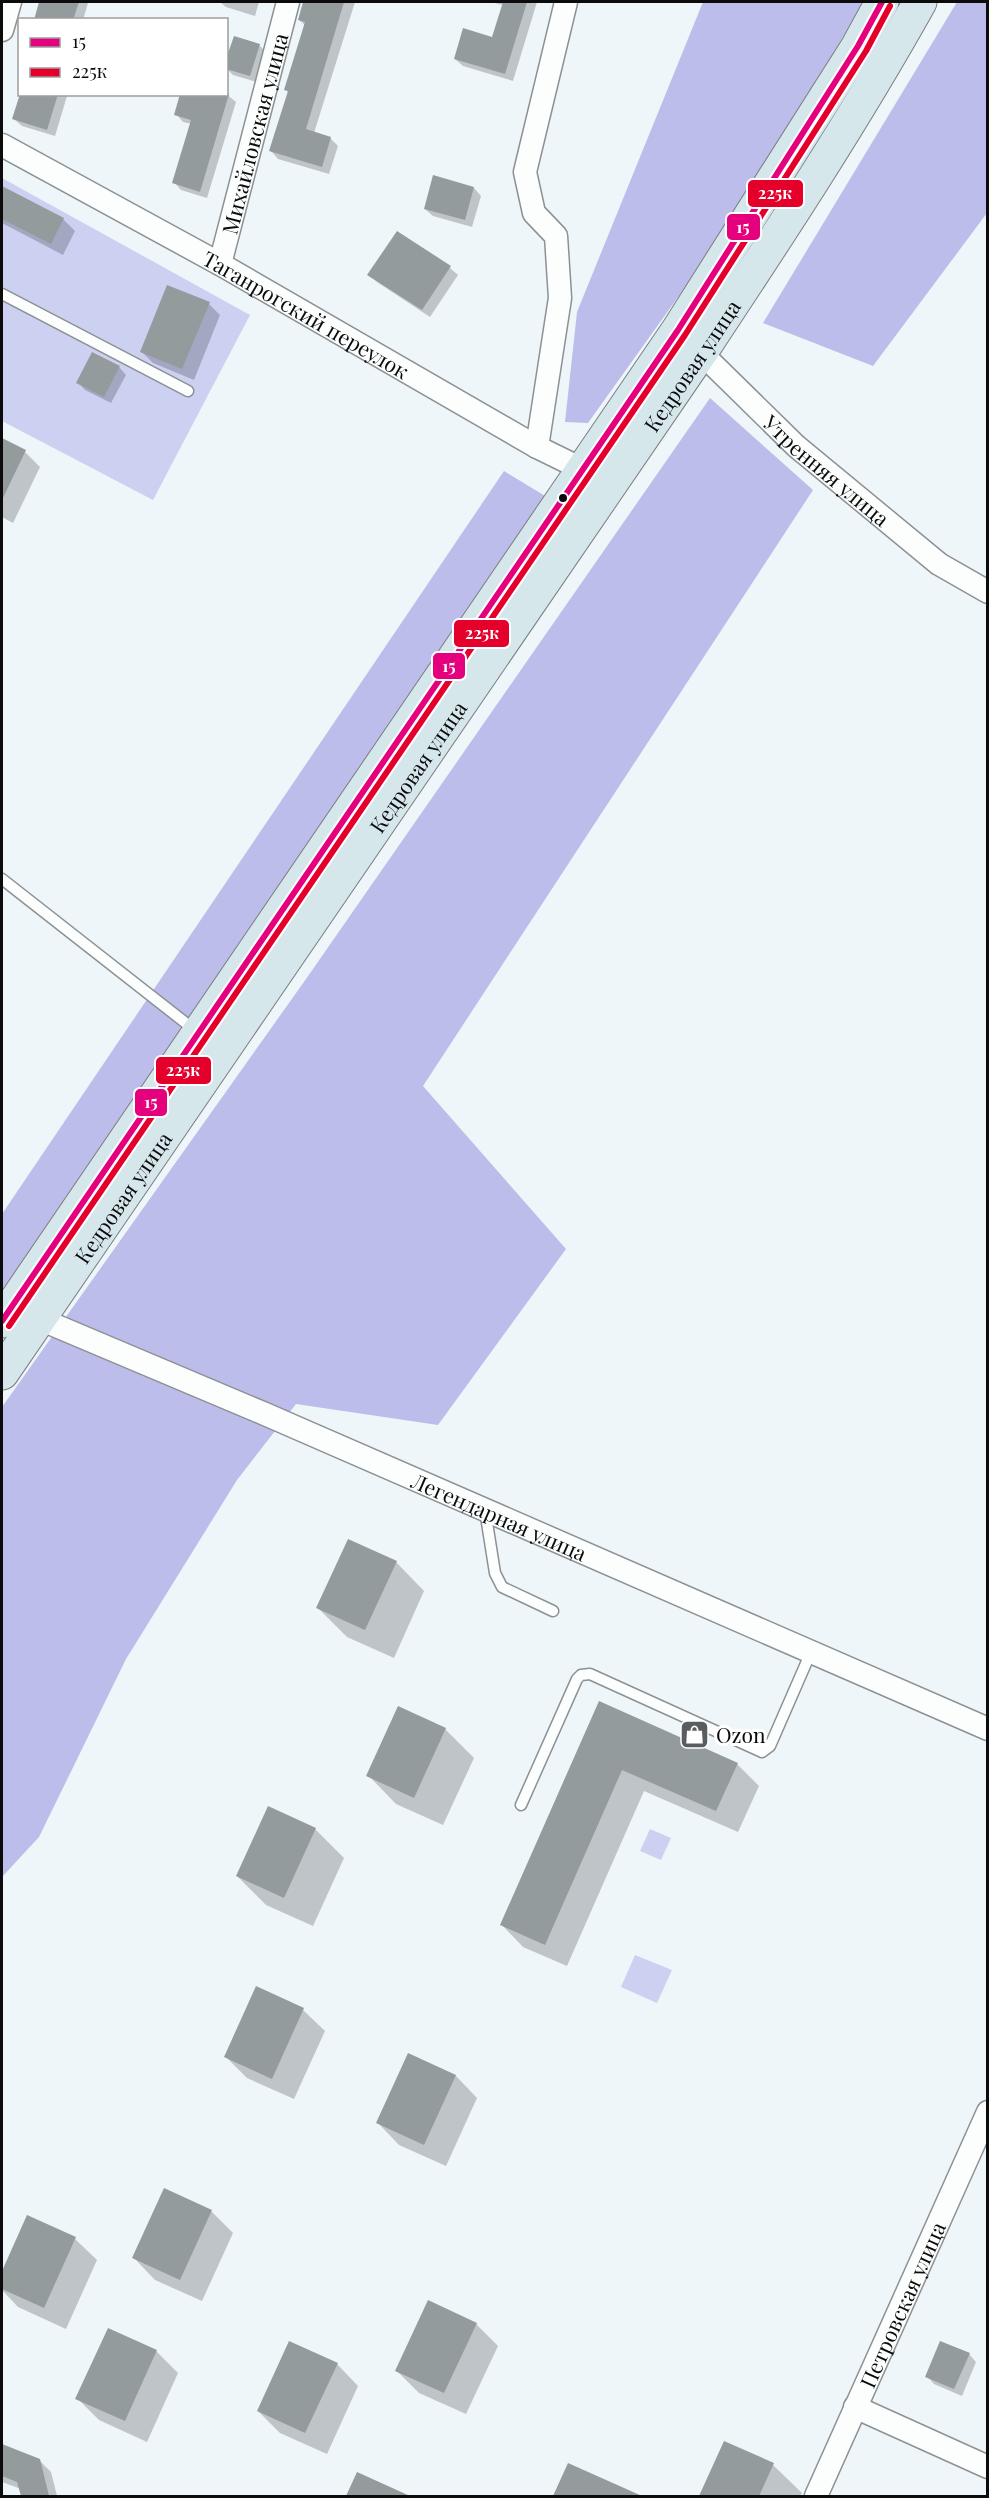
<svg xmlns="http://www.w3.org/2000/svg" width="989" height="2498" font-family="'Playfair Display',serif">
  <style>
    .green { fill: #ccd1f2 }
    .forest { fill: #bcbdea }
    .shadow { fill: #0003 }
    .building { fill: #949b9c }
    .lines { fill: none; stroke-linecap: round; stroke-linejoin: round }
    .lane-casing { stroke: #8d9193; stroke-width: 13 }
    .street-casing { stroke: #8d9193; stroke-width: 25 }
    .primary-casing { stroke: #7a7e80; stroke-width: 35 }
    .lane { stroke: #fcfefe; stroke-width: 10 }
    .street { stroke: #fcfefe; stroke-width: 22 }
    .primary { stroke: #d6e7ec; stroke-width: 33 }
    .bus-1-casing { stroke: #fff; stroke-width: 10 }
    .bus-2-casing { stroke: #fff; stroke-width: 10 }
    .bus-1 { stroke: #e5007d; stroke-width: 6 }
    .bus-2 { stroke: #e4002b; stroke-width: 6 }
    .bus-dot { fill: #0b0b0b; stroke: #fff; stroke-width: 2 }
    .labels { text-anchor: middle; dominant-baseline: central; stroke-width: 6; stroke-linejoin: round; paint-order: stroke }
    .street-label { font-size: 21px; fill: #0b0b0b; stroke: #fff }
    .poi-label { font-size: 21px; fill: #0b0b0b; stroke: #fff; text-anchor: start }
    .line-badge { stroke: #fff; stroke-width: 2 }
    .badge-label { font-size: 16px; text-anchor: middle; font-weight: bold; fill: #fff }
  </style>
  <rect width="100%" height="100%" fill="#eef6fa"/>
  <g class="green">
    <polygon points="2,178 250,315 153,500 2,421"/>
    <polygon points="650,1829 671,1838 661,1860 640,1851"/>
    <polygon points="635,1955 672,1970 657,2003 621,1987"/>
  </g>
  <g class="forest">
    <polygon points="703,2 863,2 761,181 588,423 565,422 577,312"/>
    <polygon points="957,2 987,2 987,213 873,366 763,323"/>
    <polygon points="710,398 813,490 423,1086 566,1249 438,1425 296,1404 237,1480 126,1659 39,1837 2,1877 2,1407 306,979"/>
    <polygon points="504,471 555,502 2,1310 2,1214"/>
  </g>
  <g class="shadow">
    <polygon points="41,2 86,2 88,3 83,20 35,20"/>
    <polygon points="220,2 259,2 255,16 226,7"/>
    <polygon points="305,2 355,2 314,133 330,138 338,146 329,174 278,159 271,151 289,93 286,90 306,26 299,20"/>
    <polygon points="490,2 537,2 513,81 463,66 455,59 493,39 503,5"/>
    <polygon points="259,45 267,53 257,82 233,75 226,68"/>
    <polygon points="21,94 67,96 55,136 22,126 14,119"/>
    <polygon points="226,94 236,102 207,198 181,190 174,182 192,124 183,122 176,114"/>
    <polygon points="2,188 63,219 75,231 63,255 2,223"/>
    <polygon points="474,188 481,196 472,227 433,216 425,209"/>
    <polygon points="397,233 450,268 458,275 430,317 377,282 369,275"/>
    <polygon points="209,304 220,315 194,380 153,363 141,351"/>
    <polygon points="119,367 126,375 111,403 85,390 78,382"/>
    <polygon points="2,440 25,452 40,467 13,523 2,517"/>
    <polygon points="396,1562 424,1591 394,1658 347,1637 318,1608"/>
    <polygon points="599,1703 737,1764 759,1786 738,1832 644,1791 567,1966 523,1947 502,1925"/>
    <polygon points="445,1729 474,1758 443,1825 396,1804 368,1775"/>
    <polygon points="315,1829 344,1858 313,1926 266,1905 237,1876"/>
    <polygon points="257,1988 303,2010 325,2031 294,2099 247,2078 225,2056"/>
    <polygon points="409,2055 456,2076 477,2098 446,2166 399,2145 378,2123"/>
    <polygon points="165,2190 211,2211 233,2233 202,2301 155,2280 134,2258"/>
    <polygon points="28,2217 75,2239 97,2260 66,2329 18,2307 2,2290 2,2274"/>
    <polygon points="476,2324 498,2346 466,2414 419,2393 397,2371"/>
    <polygon points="156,2351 178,2373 147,2442 99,2420 77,2398"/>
    <polygon points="969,2354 976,2362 962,2396 934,2384 927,2376"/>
    <polygon points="337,2364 358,2386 327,2454 280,2433 258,2411"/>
    <polygon points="725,2443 773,2465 802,2493 800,2496 701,2496"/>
    <polygon points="2,2445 39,2460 51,2472 57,2496 23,2496 21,2489 2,2482"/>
    <polygon points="569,2465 616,2486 626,2496 555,2496"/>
    <polygon points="358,2474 406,2496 347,2496"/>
  </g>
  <g class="building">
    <polygon points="39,2 79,2 73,20 34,20"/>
    <polygon points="303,2 344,2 306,129 331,137 322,167 269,151 288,91 284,90 305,22 298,20"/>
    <polygon points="503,2 527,2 505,74 454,59 463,28 492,37"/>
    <polygon points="234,36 260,44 250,76 226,69 226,59"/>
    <polygon points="20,94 58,94 47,130 12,119"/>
    <polygon points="180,94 229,94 200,192 172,183 191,120 174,115"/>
    <polygon points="433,175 474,187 465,220 424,209"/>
    <polygon points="2,186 64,218 51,244 2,219"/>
    <polygon points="397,231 451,266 422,310 367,275"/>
    <polygon points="167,285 210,302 182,369 140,352"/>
    <polygon points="92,352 120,366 104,397 76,383"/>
    <polygon points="2,438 26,450 2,500"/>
    <polygon points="348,1539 397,1561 365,1630 316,1608"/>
    <polygon points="599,1701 738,1763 716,1811 622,1770 545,1945 500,1925"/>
    <polygon points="398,1706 446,1728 414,1798 366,1776"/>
    <polygon points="268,1806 316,1828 284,1898 236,1876"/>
    <polygon points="256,1986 304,2008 272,2079 224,2057"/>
    <polygon points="408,2053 456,2075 424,2145 376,2123"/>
    <polygon points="164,2188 212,2210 180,2280 132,2258"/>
    <polygon points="27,2215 76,2237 44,2308 2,2289 2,2271"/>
    <polygon points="428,2300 477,2323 444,2393 395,2371"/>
    <polygon points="108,2328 157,2350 125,2421 75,2399"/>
    <polygon points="289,2341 338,2363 305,2433 257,2411"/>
    <polygon points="940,2341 970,2353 954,2389 925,2377"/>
    <polygon points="724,2441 774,2463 759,2496 699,2496"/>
    <polygon points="2,2444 40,2459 49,2496 21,2496 17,2482 2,2476"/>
    <polygon points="568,2463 642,2496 553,2496"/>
    <polygon points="357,2472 410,2496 346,2496"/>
  </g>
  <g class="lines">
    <defs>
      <g id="lane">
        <polyline points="2,294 188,391"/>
        <polyline points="2,879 196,1031"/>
        <polyline points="485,1510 495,1573 502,1587 553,1611"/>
        <polyline points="521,1805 577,1679 581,1675 590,1674 762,1752 770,1746 811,1652"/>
      </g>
      <g id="street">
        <polyline points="2,30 10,2"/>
        <path id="s1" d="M2 145 220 264 537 447 594 475"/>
        <path id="s2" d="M220 264 288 2"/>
        <path id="s3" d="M691 343 796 446 939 564 988 592"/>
        <polyline points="537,447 560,298 556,236 534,213 525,172 566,2"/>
        <path id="s4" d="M28 1314 265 1414 988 1729"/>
        <polyline points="855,2407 988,2467"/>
        <path id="s5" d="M816 2496 988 2112"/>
      </g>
      <g id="primary">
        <polyline points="2,1321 678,330 858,46 882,2"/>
        <path id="s6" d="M2 1373 701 352C777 237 853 122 920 2"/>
      </g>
    </defs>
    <use href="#lane" class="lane-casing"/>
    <use href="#street" class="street-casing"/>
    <use href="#primary" class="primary-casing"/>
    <use href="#lane" class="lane"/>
    <use href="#street" class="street"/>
    <use href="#primary" class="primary"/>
    <defs>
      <polyline id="bus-1" points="2,1321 678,330 858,46 882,2"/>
      <polyline id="bus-2" points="9,1326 685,335 866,51 890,6"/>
    </defs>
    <use href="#bus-1" class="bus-1-casing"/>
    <use href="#bus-2" class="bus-2-casing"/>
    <use href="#bus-1" class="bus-1"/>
    <use href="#bus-2" class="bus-2"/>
  </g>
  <defs>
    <symbol id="shop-square" viewBox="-11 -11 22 22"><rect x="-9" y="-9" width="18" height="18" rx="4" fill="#5a5d5f" stroke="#fff"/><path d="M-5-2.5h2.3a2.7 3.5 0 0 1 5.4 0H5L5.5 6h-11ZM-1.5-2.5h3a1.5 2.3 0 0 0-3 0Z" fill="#fff"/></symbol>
  </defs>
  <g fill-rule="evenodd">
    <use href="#shop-square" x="678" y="1718" width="33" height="33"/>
  </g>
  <circle class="bus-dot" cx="563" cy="498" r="5"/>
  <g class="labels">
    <g class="street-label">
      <text stroke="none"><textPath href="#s2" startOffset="135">Михайловская улица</textPath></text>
      <text stroke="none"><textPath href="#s1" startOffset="348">Таганрогский переулок</textPath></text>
      <text stroke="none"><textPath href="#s6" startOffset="1221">Кедровая улица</textPath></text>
      <text stroke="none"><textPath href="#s3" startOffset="186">Утренняя улица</textPath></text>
      <text stroke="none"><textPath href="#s6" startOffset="735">Кедровая улица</textPath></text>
      <text stroke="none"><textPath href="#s6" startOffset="213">Кедровая улица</textPath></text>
      <text stroke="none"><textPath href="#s4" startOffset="513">Легендарная улица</textPath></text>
      <text stroke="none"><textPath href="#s5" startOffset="210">Петровская улица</textPath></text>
    </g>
    <g class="poi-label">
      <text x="716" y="1734">Ozon</text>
    </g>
  </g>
  <g class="line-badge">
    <rect x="747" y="179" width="57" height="29" rx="6" fill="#e4002b"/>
    <rect x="726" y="213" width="35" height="28" rx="6" fill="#e5007d"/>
    <rect x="453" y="619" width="57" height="29" rx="6" fill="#e4002b"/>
    <rect x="432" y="652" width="34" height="28" rx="6" fill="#e5007d"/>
    <rect x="155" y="1056" width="57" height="29" rx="6" fill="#e4002b"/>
    <rect x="134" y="1088" width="34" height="29" rx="6" fill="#e5007d"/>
  </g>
  <g class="badge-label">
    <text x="775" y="199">225к</text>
    <text x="743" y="233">15</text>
    <text x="482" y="639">225к</text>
    <text x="449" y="672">15</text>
    <text x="183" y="1076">225к</text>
    <text x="151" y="1108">15</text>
  </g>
  <rect width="989" height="2498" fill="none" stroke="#0b0b0b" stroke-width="6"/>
  <rect x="18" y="18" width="210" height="78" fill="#ffffff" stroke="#9d9d9d" stroke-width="1.5"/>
  <rect x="30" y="38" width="30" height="9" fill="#e5007d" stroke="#9d9d9d" stroke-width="1.5"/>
  <text x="72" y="48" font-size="18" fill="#0b0b0b">15</text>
  <rect x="30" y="68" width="30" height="9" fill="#e4002b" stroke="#9d9d9d" stroke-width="1.5"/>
  <text x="72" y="78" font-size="18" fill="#0b0b0b">225к</text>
</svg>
